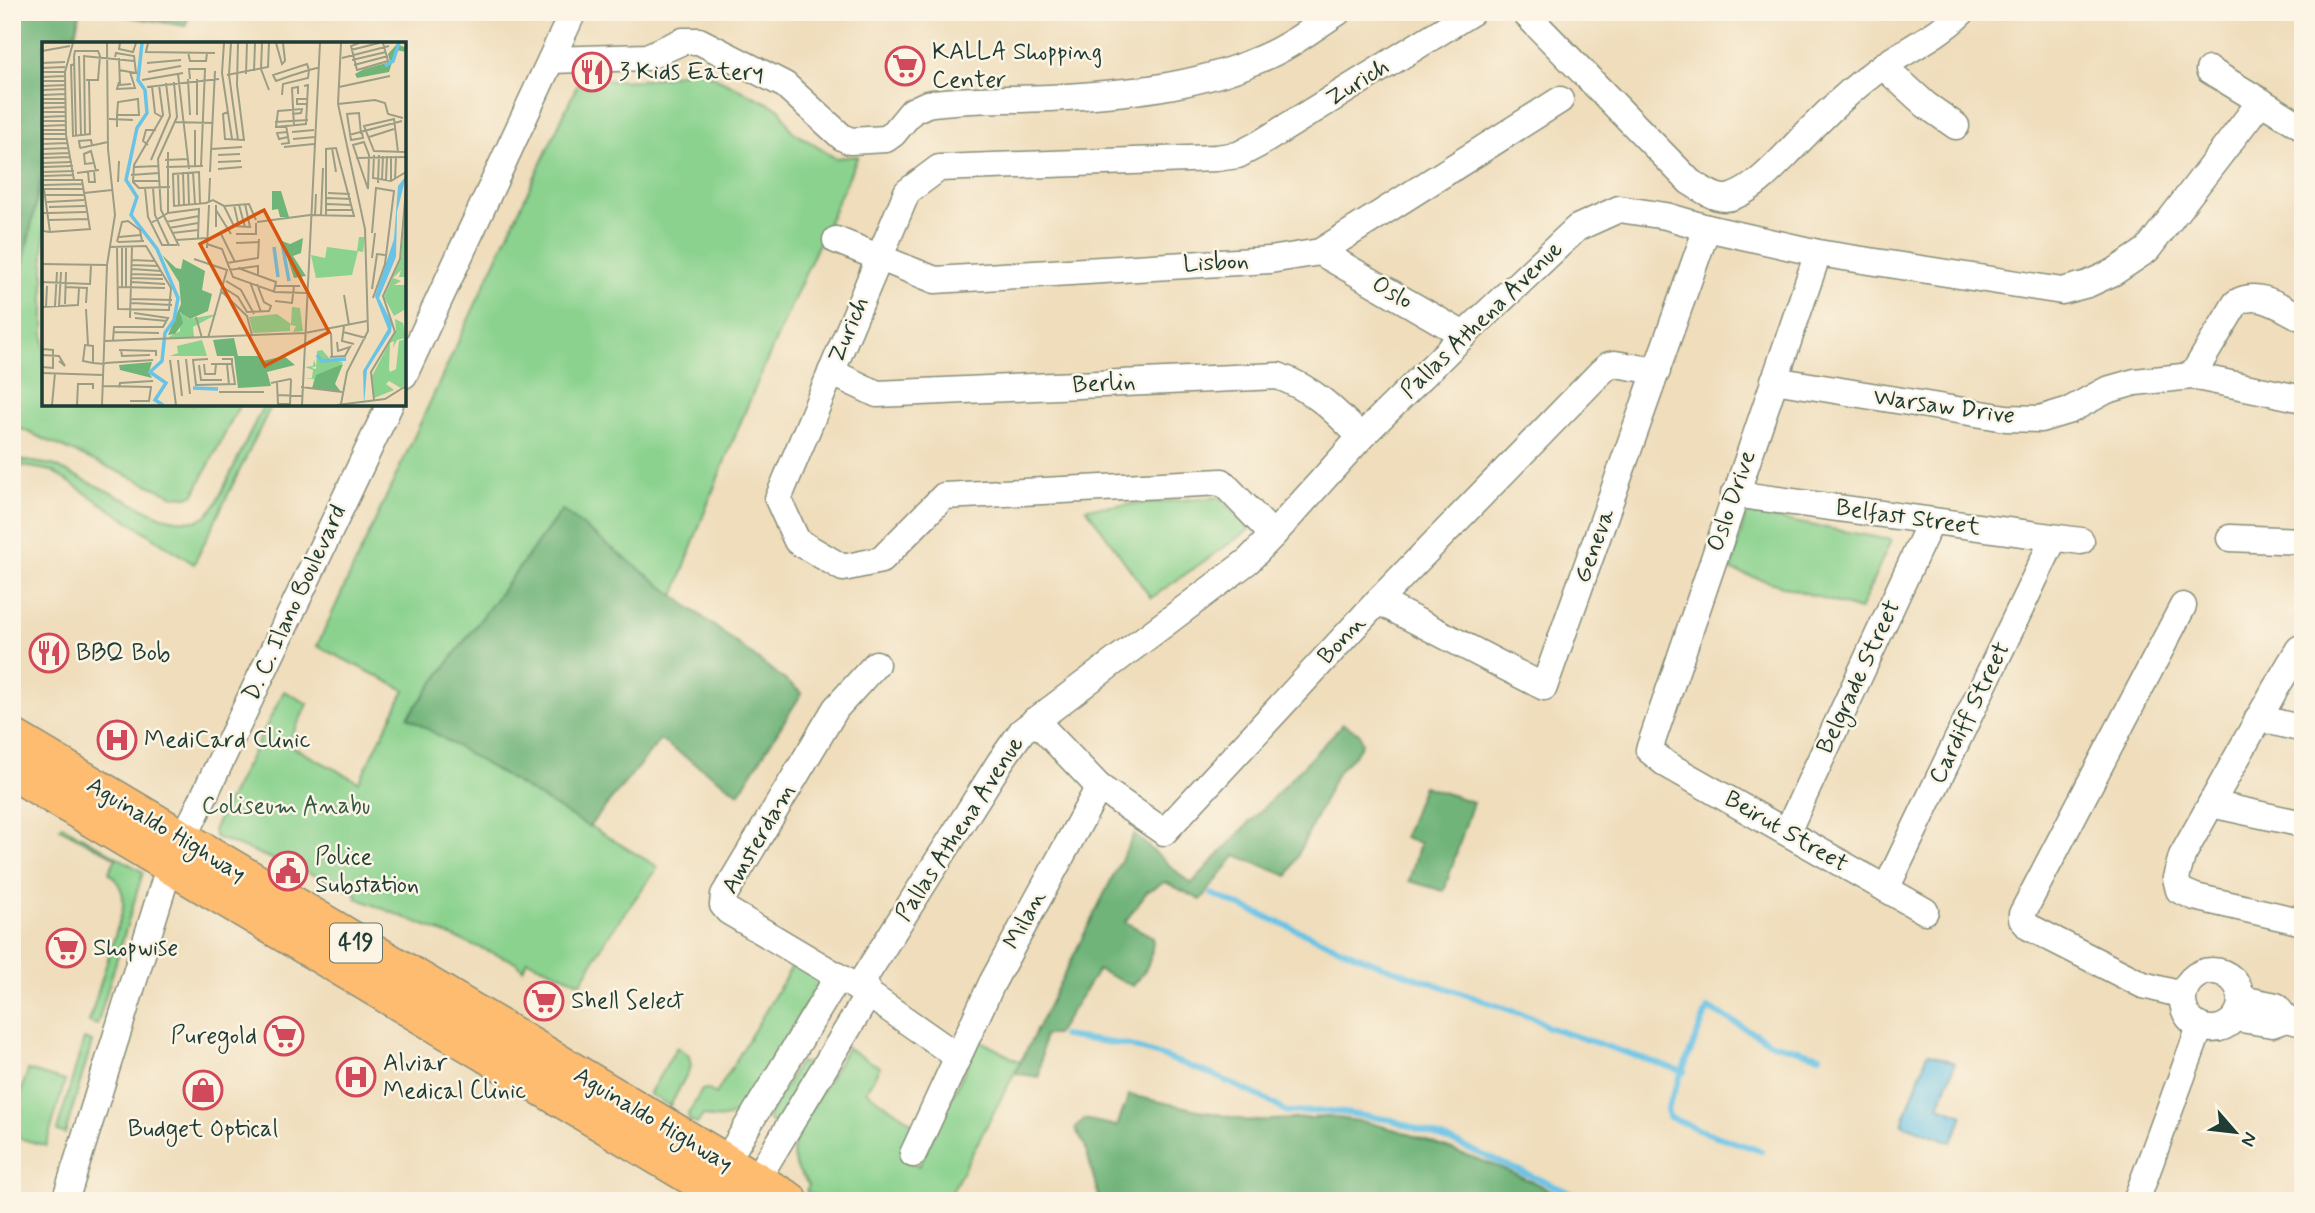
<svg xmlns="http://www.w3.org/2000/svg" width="2315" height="1213" font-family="Mynerve,sans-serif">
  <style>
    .green { fill: #8ad28e; stroke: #548861; stroke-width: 2 }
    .forest { fill: #6fb479; stroke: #477856; stroke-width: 2 }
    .water { fill: #69c3e6; stroke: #44808d; stroke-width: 2 }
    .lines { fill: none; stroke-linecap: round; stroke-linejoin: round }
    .stream { stroke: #69c3e6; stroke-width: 6 }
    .minor-casing { stroke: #878d78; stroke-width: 29 }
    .highway-casing { stroke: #878d78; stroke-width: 41 }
    .minor { stroke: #fff; stroke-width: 26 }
    .highway { stroke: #fdbc70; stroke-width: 38 }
    .labels { text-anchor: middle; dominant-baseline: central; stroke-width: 5; stroke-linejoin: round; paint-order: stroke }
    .shield { fill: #fcf5e5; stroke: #617469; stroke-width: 2 }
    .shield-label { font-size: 23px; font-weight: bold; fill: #1f3d34 }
    .poi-label { font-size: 24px; fill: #1f3d34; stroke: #fcf5e5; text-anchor: start }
    .street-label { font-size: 24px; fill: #1f3d34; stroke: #fcf5e5 }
    .park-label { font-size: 24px; fill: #345b46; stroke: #fcf5e5 }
    .inset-river { fill: none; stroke: #69c3e6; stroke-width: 3.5 }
    .inset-road { fill: none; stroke: #9c9d85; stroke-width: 2 }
    .view { fill: #d45610; fill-opacity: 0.15; stroke: #d45610; stroke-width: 3.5 }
    .inset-edge { fill: none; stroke: #1f3d34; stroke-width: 3.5 }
  </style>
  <rect width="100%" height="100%" fill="#fcf5e5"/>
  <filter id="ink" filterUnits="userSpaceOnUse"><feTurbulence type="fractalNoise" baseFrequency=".0143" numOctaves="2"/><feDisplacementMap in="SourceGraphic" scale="14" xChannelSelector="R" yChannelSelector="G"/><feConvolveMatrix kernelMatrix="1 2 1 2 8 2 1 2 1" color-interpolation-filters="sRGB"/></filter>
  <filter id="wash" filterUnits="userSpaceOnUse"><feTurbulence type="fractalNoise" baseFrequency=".00686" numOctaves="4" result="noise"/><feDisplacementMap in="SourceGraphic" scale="28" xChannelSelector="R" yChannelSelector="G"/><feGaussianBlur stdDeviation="1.57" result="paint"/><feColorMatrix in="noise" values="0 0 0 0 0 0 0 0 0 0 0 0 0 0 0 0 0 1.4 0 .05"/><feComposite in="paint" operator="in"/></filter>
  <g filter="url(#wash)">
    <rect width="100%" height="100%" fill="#efddbb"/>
    <g class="green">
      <path d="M696 68 780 109 791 130 835 158 858 156C793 302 725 446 674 597L562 510 408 717 658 867 606 939 581 983 527 960 523 969 516 962 356 898 358 894 314 875 215 837 213 830 284 691 308 704 287 744 359 782 405 690 317 646 580 79C625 81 653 84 696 68Z"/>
      <polygon points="40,182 44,183 44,404 240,404 194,494 187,497 174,496 12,425 12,317"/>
      <polygon points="264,404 272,404 194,564 52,471 12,464 12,459 53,465 162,517 176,520 196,521 208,514 216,504"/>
      <polygon points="1218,497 1250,529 1151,598 1086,508"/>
      <polygon points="1746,513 1891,540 1860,610 1731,570"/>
      <path d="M62 825 143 872 97 1025 89 1022 122 912C126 896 121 884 109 872L116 858 60 828Z"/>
      <path d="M794 963 820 981 744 1108C731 1118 719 1122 703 1115L697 1124 689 1120 688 1114 702 1090 707 1089 716 1094Z"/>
      <polygon points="84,1039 92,1042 65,1134 57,1131"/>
      <path d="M979 1040 1020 1062 947 1201H824L806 1191 809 1185C801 1175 793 1165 793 1151 793 1133 836 1068 847 1048L880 1067 866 1091 917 1126 902 1158 919 1166Z"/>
      <polygon points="677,1047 689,1056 691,1066 670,1106 649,1094"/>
      <polygon points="802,1062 809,1066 810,1070 778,1123 771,1123 767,1117 799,1063"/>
      <polygon points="28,1070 65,1081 46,1146 12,1136 12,1122"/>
    </g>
    <g class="forest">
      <polygon points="12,12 80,12 73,44 44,44 44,165 12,317"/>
      <polygon points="101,12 191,12 185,26"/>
      <polygon points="562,510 802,693 739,793 660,740 589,827 408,717"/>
      <path d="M1343 724 1359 733 1362 743C1357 756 1346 762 1337 773L1288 876 1236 855 1201 900 1165 882 1147 892 1125 922 1153 937C1152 961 1148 968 1133 986L1098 970 1056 1035H1044L1039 1077 1015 1073 1134 834 1191 884Z"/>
      <polygon points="1423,786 1473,802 1444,891 1409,881 1420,843 1404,837"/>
      <polygon points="1129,1095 1249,1121 1330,1117 1365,1122 1400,1131 1499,1167 1575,1201 1087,1201 1099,1198 1085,1145 1075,1129 1084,1119 1117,1126"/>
    </g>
    <polygon class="water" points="1928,1053 1955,1063 1939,1106 1963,1115 1952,1142 1902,1124"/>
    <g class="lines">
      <g class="stream">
        <polyline points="1212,894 1380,965 1536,1019 1548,1027 1684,1072"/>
        <polyline points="1063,1036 1127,1045 1162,1056 1213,1075 1265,1099 1287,1112 1331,1111 1392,1120 1451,1141 1589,1201"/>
        <polyline points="1761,1151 1710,1134 1669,1117 1667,1109 1708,1008 1772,1043 1820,1056"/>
      </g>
    </g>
  </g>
  <g filter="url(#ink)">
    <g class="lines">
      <defs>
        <g id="minor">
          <path d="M1524 12 1690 182C1704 190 1719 203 1734 196 1755 188 1773 168 1788 153 1815 124 1851 88 1883 66 1910 48 1939 35 1962 12"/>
          <path d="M551 60 647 57 683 41H699L785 85 842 137 850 141 886 139 893 134 912 111 927 104C967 98 1009 100 1050 98 1121 94 1194 88 1260 59 1288 48 1313 28 1338 12"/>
          <polyline points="1883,66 1926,105 1956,126"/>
          <polyline points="2209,70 2303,127"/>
          <polyline points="836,240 935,280 1270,260 1320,252 1560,100"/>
          <polyline points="1320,252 1464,335"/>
          <polyline points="1818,253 1649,750 1666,764 1925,911"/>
          <path d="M831 372 877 394 1278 376C1315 390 1333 409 1361 437"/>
          <polyline points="404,375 573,12"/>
          <path d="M2192 376 2236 303C2258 289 2282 308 2303 318"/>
          <polyline points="1774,380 2006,418 2040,419 2070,410 2107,390 2135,382 2192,376 2303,399"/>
          <polyline points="1734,494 2081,541"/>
          <polyline points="1273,535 1222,482 944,496 881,560 843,568 797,541 778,499 907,192 939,168 1216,158 1238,155 1259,144 1472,12"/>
          <polyline points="2230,538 2303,541"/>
          <polyline points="1378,601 1544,687 1707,228"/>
          <polyline points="2183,606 2022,914 2022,919 2029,927 2143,985 2183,995"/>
          <polyline points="2303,647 2299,649 2274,691 2182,856 2176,878 2179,890 2195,897 2303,922"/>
          <polyline points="876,664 836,708 724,895 723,905 728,911 874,998 958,1057"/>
          <polyline points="2258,718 2303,729"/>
          <polyline points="1035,720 1099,787 1164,832 1378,601 1600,373 1609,365 1615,364 1657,371"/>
          <polyline points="2211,804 2303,824"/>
          <polyline points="1787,832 1931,521"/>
          <polyline points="1886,889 2054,538"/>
          <circle cx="2212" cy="1000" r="29"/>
          <polyline points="2241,999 2276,1006 2286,1019"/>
          <polyline points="2235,1018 2272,1024 2286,1019 2303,1023"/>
          <polyline points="913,1154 992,983 1099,787"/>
          <polyline points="717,1176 838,977"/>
          <polyline points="748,1194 868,995 864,978 1000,762 1022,731 1248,561 1273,535 1361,437 1464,335 1577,228 1619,209 1666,216 1707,228 1818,253 2062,291 2088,284 2114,272 2147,250 2261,101"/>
          <polyline points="65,1201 170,864 194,817 390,404"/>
          <polyline points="2136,1201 2200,1027"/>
        </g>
        <g id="highway">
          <polyline points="12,738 789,1201"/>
          <polyline points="12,770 734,1201"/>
        </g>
      </defs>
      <use href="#minor" class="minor-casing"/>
      <use href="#highway" class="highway-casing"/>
      <use href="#minor" class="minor"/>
      <use href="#highway" class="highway"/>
    </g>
  </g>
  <defs>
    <symbol id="supermarket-ring" viewBox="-11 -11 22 22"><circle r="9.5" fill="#fcf5e5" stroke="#d1495b" stroke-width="1.5"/><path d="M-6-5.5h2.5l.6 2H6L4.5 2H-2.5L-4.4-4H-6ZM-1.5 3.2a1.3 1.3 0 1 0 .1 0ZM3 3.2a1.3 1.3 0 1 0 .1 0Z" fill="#d1495b"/></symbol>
    <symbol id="restaurant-ring" viewBox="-11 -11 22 22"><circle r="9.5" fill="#fcf5e5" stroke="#d1495b" stroke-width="1.5"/><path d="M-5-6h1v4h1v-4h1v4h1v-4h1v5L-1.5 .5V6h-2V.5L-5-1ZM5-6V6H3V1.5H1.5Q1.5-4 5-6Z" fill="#d1495b"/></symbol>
    <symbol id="hospital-ring" viewBox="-11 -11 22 22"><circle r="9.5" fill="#fcf5e5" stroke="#d1495b" stroke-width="1.5"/><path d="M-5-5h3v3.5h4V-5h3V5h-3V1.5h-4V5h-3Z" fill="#d1495b"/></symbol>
    <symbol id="civic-ring" viewBox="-11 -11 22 22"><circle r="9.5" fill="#fcf5e5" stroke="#d1495b" stroke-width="1.5"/><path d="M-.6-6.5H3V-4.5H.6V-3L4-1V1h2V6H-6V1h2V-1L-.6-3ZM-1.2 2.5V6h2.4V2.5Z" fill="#d1495b"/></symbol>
    <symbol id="shop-ring" viewBox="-11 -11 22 22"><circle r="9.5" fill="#fcf5e5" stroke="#d1495b" stroke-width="1.5"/><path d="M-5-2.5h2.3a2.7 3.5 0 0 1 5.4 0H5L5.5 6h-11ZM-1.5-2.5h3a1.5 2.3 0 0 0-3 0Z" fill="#d1495b"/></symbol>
  </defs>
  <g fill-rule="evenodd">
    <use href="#supermarket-ring" x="883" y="44" width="44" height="44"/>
    <use href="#restaurant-ring" x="570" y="50" width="44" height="44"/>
    <use href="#restaurant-ring" x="27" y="631" width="44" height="44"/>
    <use href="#hospital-ring" x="95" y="718" width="44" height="44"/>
    <use href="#civic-ring" x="266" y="849" width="44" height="44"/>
    <use href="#supermarket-ring" x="44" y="926" width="44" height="44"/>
    <use href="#supermarket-ring" x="522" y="979" width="44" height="44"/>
    <use href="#supermarket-ring" x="262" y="1014" width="44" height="44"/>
    <use href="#hospital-ring" x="334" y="1055" width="44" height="44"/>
    <use href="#shop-ring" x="181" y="1068" width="44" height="44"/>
  </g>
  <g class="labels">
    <rect class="shield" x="330" y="923.5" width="52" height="39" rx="5"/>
    <g class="shield-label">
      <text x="356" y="943">419</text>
    </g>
    <g class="poi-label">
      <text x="932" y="52">KALLA Shopping<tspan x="932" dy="28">Center</tspan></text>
      <text x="619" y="72">3 Kids Eatery</text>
      <text x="76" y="653">BBQ Bob</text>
      <text x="144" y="740">MediCard Clinic</text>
      <text x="315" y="857">Police<tspan x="315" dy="28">Substation</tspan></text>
      <text x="93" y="948">Shopwise</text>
      <text x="571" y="1001">Shell Select</text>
      <text x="257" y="1036" text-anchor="end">Puregold</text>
      <text x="383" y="1063">Alviar<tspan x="383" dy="28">Medical Clinic</tspan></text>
      <text x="203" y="1129" text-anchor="middle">Budget Optical</text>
    </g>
    <g class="street-label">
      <text transform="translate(1358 83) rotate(-32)">Zurich</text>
      <text transform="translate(1216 263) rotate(-3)">Lisbon</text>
      <text transform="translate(1392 293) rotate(30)">Oslo</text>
      <text transform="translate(1482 320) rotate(-44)">Pallas Athena Avenue</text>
      <text transform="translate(849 330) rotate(-67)">Zurich</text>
      <text transform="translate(1104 384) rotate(-3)">Berlin</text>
      <text transform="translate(1944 407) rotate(8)">Warsaw Drive</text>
      <text transform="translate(1732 501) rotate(-71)">Oslo Drive</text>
      <text transform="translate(1908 518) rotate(8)">Belfast Street</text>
      <text transform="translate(1595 546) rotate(-70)">Geneva</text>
      <text transform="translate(295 603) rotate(-65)">D. C. Ilano Boulevard</text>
      <text transform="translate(1342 640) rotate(-47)">Bonn</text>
      <text transform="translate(1859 677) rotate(-65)">Belgrade Street</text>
      <text transform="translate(1970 713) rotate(-64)">Cardiff Street</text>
      <text transform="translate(960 829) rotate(-57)">Pallas Athena Avenue</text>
      <text transform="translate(166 830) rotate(31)">Aguinaldo Highway</text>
      <text transform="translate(1786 832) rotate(30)">Beirut Street</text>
      <text transform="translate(759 839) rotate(-60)">Amsterdam</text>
      <text transform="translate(1025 920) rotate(-62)">Milan</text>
      <text transform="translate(653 1120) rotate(31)">Aguinaldo Highway</text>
    </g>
    <g class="park-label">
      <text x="286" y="806">Coliseum Anabu</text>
    </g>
  </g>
  <g transform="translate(42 42)">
    <rect width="364" height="364" fill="#efddbb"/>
    <path d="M364 153V235H357L359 228 351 236 359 239 352 243H364L363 276 362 268 352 274 342 255 359 217ZM317 195H323L321 210 316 209 310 233 274 236 269 213 283 216 285 205 315 209ZM250 265 258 266 261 289 251 290 254 284 248 283V289L211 291 207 275 235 272 249 282ZM139 269 147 277 175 272 151 285 152 295 125 296 138 289ZM353 277 361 281 364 296 355 298 351 306 352 299 348 301 347 327 348 330 354 327 357 299 364 297V342L359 346 347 339 344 342 352 348 332 356 330 334 354 288ZM160 298 165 314H128L136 311 135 304ZM280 308 289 318 301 320 294 329 274 333 271 343 272 337 262 336H270L271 328 263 325 271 324 272 318 274 324 269 326 274 327 275 309Z" fill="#8ad28e"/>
    <path d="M355 2 364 6V10L354 8 347 30 315 36 313 32 322 27 348 20 346 12ZM230 149H239L247 175H238L236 167 230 168ZM261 196 259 211 251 214 264 234 252 236 240 199 248 202ZM120 213 134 226 139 227 141 217 163 229 160 248 170 252 166 269 148 277 138 270 141 281 133 292 126 293 139 262 137 240ZM192 296 196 314H219L221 319 242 314 253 323 225 330 229 344 196 346 192 314H175L171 298ZM110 320 107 330 110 336 78 328 77 323ZM301 322 293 342 299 350 270 346 274 333Z" fill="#6fb479"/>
    <path d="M364 134 355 170 354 215 337 256 350 281 349 290 325 328 322 363 321 329 346 287 333 254 352 197 356 144Z" fill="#69c3e6"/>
    <path class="inset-river" d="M100 1 96 38 103 48 105 71 95 86 84 138 95 155 89 173 115 207 136 256 132 278 123 291 120 319 108 330 124 341 113 358 121 363M343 24 351 19 357 1M240 201 247 239M232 205 236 235M275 313 280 319 304 317M151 346 176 347"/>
    <path class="inset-road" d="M31 1 23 30 24 93 32 138M78 1 77 7 91 10 94 1M106 1 104 10 173 11M182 1 180 31 190 97M189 1 187 33 196 98M220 1 219 27 227 48M234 1 240 22 243 19 241 1M317 1 309 4 315 28 346 19 341 1M309 8 337 1M0 9 28 4M146 10 148 19H164L165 11M32 14 34 94M32 14 33 9H56L58 14M37 14 39 94M41 14 92 19M42 14 43 93M73 15 74 11 92 14 94 31 77 28M77 16 78 43 89 42M300 16 347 4M310 18 344 10M0 21 23 20M105 21 139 18M33 22 29 23 31 94 48 92 47 38M312 23 346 14M0 26 23 25M212 29 213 1M0 30H23M106 30 139 24M136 32 147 127M204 32 205 1M185 33 226 25 227 1M0 35 23 34M146 37 148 73M148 37 147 27H163L159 124M155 37V73M44 38H56L58 14M100 38 141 31M0 39H23M77 40 75 47 93 46 88 30M132 40 135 75 116 117 119 168 137 204M117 43 121 73 92 123 91 140 97 146 128 145M0 44 24 43M110 44 113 71 120 75M105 45 177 37M297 45 348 34M0 48 24 47M0 53 24 52M240 53 241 42 266 36 267 28 265 22 231 33 234 39 248 34 267 28 275 26H276M0 57H24M0 61H24M265 62H255V57H265M296 62 333 58 343 61 346 72 361 76M0 66 24 65M0 70H24M186 70 181 72 183 97 202 98 195 43 196 1M250 72 259 71 260 67 236 69 234 85 264 82 266 43 262 44M0 75 24 74M67 77 91 78M0 79H24M133 80 171 81M233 80 266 78M0 84 24 83M252 84 250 46 256 45V52M75 85V73L76 60 96 57 97 73H75M0 88H24M245 90 235 91 237 97 246 95M250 90 272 88M0 92H24M319 92 317 71 305 72 309 98 321 96 320 91M307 93 360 79M327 95 352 87M0 97H25M251 97 273 95M322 100 327 113 326 147 311 103ZM0 102 26 101M239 102 247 101 244 83M106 103 101 99 104 88H114M242 105 272 102M38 106 66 100M38 106 37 99 49 98 50 103M290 106 294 130M0 107 1 147H41M0 107 27 106M169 107 200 105M126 110V171M356 110 352 77 322 84 332 109 364 110M0 112 27 111M176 113 198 112M332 113 331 136 349 139 364 130M0 116 28 115M314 116 364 115M109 118 128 74 124 41M123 118 146 117M176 120 199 119M0 121 30 120M51 121 43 122 42 112 49 109 54 129M153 124V88M1 125 31 124M92 125 117 124M124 125 161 124M176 127 200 125M1 130 32 129M46 130 47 140H53L52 129M141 130 142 163M146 130 147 162M151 130 153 162M168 130 173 29M35 131 57 128M136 131 137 163M89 133 117 131M1 134 31 133M340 137 341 114M1 138H40L48 187 8 190 2 147M344 138 345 114M353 138 354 114M92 139H117M349 139V114M76 140 77 119M336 141 337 113M1 143 41 142M103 146 106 175 120 203H135M111 146 113 173 127 203M42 151 70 148M286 151 308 152M3 153H42M285 156 309 157M167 159 168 136M5 160 42 158M158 161 157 130 131 132 132 164 164 161 171 158 182 164 207 162 214 178M285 162 310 163M192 163 197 185M197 163 203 185M182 164 192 184 208 185 203 162M7 165 43 164M174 168 189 192M285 168H311M7 171 44 170M7 171H1V189L8 190M273 173 274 152M279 173 281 126M284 174V107L294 106 312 174M7 178 46 177M124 180 157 174M215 180 268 173 313 174M109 181 126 171 157 167 156 196M174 185V163M127 186 156 181M130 191 156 188M330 191 334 146 352 149 343 222 331 256M179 192 193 220M194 192H214V181M77 195 99 193M134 198 165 196M75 200 80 180 86 179 98 188 100 199M76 200 102 199M194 201 217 200M165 202 180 207 191 235 233 250 265 251M68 205 104 204 129 246 127 268 76 267M75 206 76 268M84 206V245M165 206 167 163M330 216 333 191M152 217 185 228 179 249 205 274 210 293M90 218 113 219M185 221 216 216 217 197M0 222 65 223M90 223 117 224M196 226 234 240 232 249M90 227 119 229M187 228 216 224V235M90 232 120 233M90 236 121 237M184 239 199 248 212 272M0 240 48 242 49 223M90 240 123 242M208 240 219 270M233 244H258M23 245 45 246 44 261M75 245 123 246M80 245V206M182 246 196 255 205 270 227 269 229 264 222 260 215 242M330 247 335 212 343 213M302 253 307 283M89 257 130 258M233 259 250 261 252 244M89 261 130 263M23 262 24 230M13 264 15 230M17 264 19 230M0 265 36 263 37 246M4 265 5 244M44 267 46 303M154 275 160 296M88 276 90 205M93 276 125 279M302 284 300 299 312 302M71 290 117 291M301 290 324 296M289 291 290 315M166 296 179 250M63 299 263 291 325 279M71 299 72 285H121L126 276 92 271M0 307 11 308V326L0 325M77 308 114 309V314M79 308 80 314 108 313M0 313 17 314 23 324 17 319M288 315 303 314 308 305 296 309 295 300M144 317 148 352M166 317 151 318 154 343 193 342 190 322M128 318 134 363M136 318 140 354M51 321V304L43 303 41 319 51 321 63 322M63 321 111 318M162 322 163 332H173L174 322M169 322H190V317H180M185 322 187 343M157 323 159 338H180M0 331 61 333M229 341 248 337 249 338 248 362H236L235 340M61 344 109 345 107 359H88M259 345 300 350M77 346 78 341 111 339M177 350H222M235 353 260 354M332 358 329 330 353 290 341 254 358 217 364 147M299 362 305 330 326 289 323 187 296 62 299 1M10 363 13 331M35 363 36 342H51V347M60 363 65 223 73 173 66 107 65 1M260 363 278 1M295 363 343 357 364 344"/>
    <path class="view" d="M222 168 287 290 223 324 158 202Z"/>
    <rect width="364" height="364" class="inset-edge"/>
  </g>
  <rect width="2315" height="1213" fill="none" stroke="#fcf5e5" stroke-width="42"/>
  <g transform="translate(2235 1132) rotate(118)" stroke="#fcf5e5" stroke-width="5" paint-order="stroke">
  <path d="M0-5L12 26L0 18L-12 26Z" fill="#1f3d34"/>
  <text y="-10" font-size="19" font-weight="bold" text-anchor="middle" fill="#1f3d34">N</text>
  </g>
</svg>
